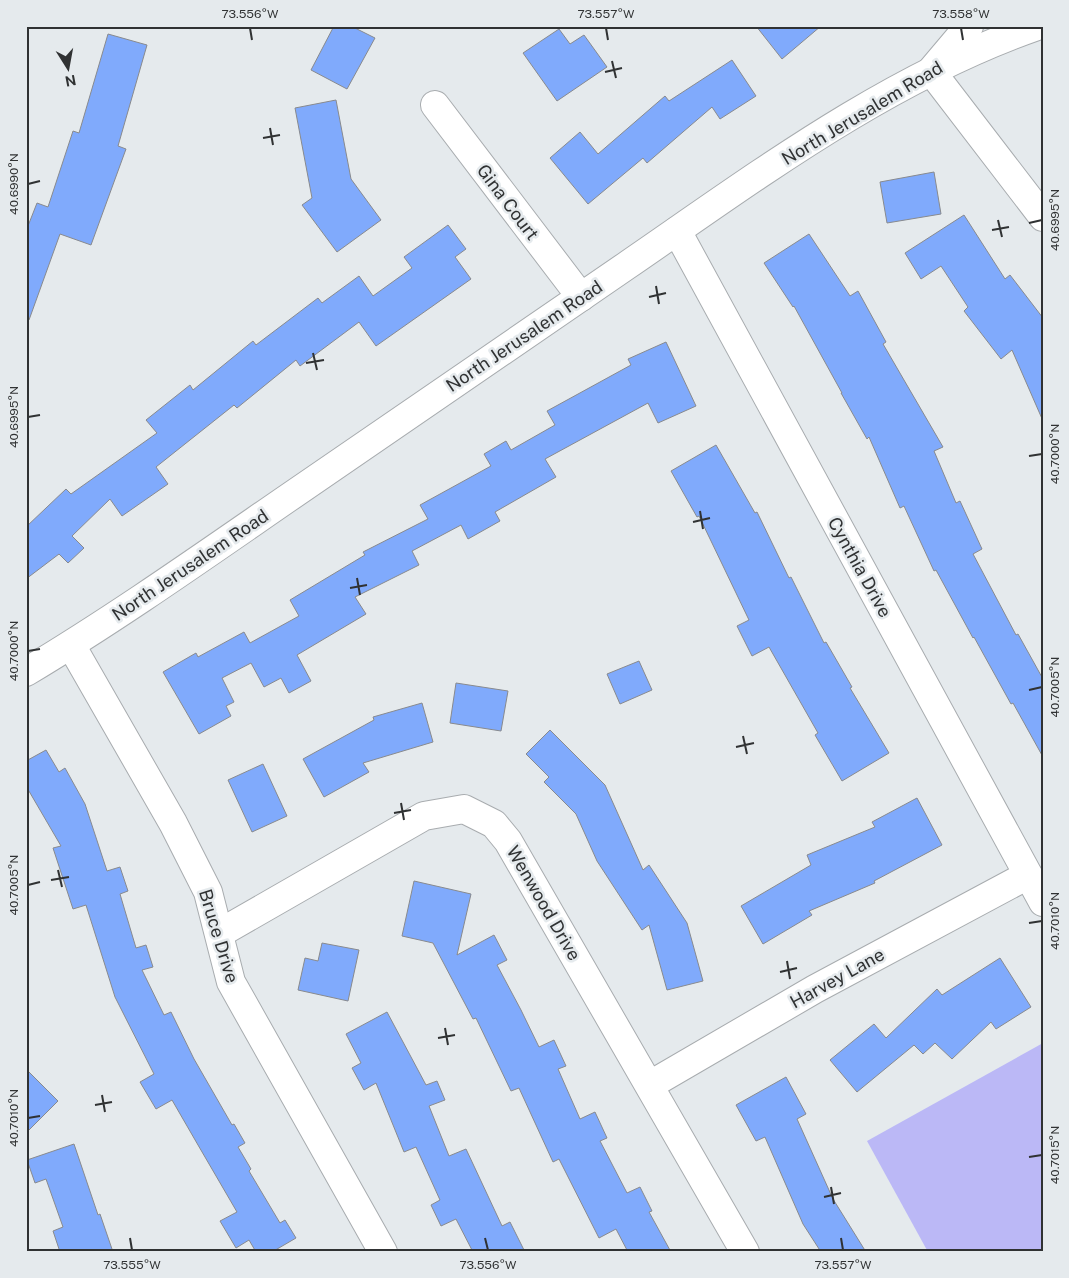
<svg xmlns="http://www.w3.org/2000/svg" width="1069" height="1278" font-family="'Public Sans',sans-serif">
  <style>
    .green { fill: #bbb8f6 }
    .building { fill: #80aafc; stroke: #888a8e }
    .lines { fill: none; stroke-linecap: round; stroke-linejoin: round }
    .street-casing { stroke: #a8acaf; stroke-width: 30 }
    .secondary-casing { stroke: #a8acaf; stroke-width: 30 }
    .street { stroke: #fff; stroke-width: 28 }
    .secondary { stroke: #fff; stroke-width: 28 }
    .ticks { fill: none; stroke: #303233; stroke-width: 2 }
    .labels { text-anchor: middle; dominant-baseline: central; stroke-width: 5; stroke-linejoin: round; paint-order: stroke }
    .street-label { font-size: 18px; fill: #303233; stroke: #e5eaed }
    .neatline { fill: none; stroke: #303233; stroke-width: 2 }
    .ticks-label { font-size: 12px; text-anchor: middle; fill: #303233 }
  </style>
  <rect width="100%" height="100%" fill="#e5eaed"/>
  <polygon class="green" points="1043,1043 1043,1252 928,1252 867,1141"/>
  <g class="building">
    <polygon points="334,26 351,26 375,38 347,89 311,70"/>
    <polygon points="756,26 821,26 782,59"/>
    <polygon points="559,29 570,44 584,35 607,67 557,101 523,53"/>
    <polygon points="108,34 147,45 118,146 126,149 91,245 60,234 29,320 26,319 26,231 37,203 48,207 73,131 79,133"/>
    <polygon points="732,60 756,96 720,119 712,107 647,163 643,158 588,204 550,158 580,132 598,154 665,96 669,101"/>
    <polygon points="336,100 351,179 381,220 337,252 302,205 312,198 295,108"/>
    <polygon points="934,172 941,214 887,223 880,182"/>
    <polygon points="964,215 1005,279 1010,275 1043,318 1043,421 1012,350 1001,359 964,311 968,307 941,266 921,279 905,253"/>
    <polygon points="448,225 466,249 455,257 471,279 376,346 359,322 300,366 296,360 237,408 234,405 156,467 168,484 122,516 110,499 72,536 84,548 68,563 59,554 26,579 26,527 66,489 71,494 157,433 146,420 190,385 193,390 253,341 256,345 318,298 322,303 359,276 373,296 412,268 404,257"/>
    <polygon points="809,234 850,296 858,291 886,342 883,344 943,447 934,451 956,503 960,501 982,549 973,554 1016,635 1018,634 1043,679 1043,757 1013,703 1011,704 974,637 973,638 936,570 934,571 904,506 900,508 869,437 867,439 841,393 842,393 794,306 793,307 764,263"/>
    <polygon points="666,342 696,406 658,423 648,403 545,459 556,477 495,512 500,521 468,539 461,525 412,551 419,565 355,597 366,614 297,655 311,681 289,693 281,678 264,687 251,663 222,678 234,702 226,706 231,716 199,734 163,672 196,653 198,657 244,632 250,643 299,616 290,600 365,555 363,552 428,519 420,505 491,466 484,454 506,441 511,450 555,425 547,411 631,365 628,359"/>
    <polygon points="716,445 755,513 757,512 789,578 791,577 824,643 826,642 852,687 850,688 889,753 842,781 815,735 818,733 769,647 752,656 737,626 749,620 699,516 697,517 671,471"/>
    <polygon points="639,661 652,690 620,704 607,674"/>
    <polygon points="456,683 508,691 501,731 450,723"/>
    <polygon points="422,703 433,742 363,763 369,772 324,797 303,759 374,720 373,717"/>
    <polygon points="550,730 605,785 643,870 649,865 687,923 703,981 667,990 649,925 642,930 597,861 576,814 544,782 549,777 526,754"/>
    <polygon points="46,750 59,772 65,768 85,804 107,871 120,867 128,891 120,894 136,948 146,945 153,967 142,970 164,1015 171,1012 194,1059 232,1125 234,1124 245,1143 238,1147 251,1169 249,1171 280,1223 285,1220 296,1238 272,1252 256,1252 249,1240 236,1248 220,1221 237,1212 198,1145 172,1100 156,1109 140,1082 154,1074 115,997 86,905 73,909 53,848 61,846 26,786 26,761"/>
    <polygon points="263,764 287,816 252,832 228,780"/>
    <polygon points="917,798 942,845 874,881 875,883 809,911 812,915 763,944 741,906 811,865 807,855 875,827 872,822"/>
    <polygon points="414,881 471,894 457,955 494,935 507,960 497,965 521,1010 539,1047 554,1040 566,1066 558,1069 580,1119 595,1112 607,1138 600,1141 627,1193 640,1187 652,1211 649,1212 671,1252 628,1252 616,1229 599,1238 559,1159 553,1162 519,1088 511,1091 476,1018 473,1019 433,943 402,936"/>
    <polygon points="322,943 359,950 348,1001 298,990 305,958 318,961"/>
    <polygon points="1000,958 1031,1007 996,1029 991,1022 952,1059 935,1043 923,1054 914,1045 857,1092 830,1060 874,1024 886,1038 937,989 942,995"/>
    <polygon points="387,1012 426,1085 437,1081 445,1100 429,1106 449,1156 466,1149 502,1226 510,1222 525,1252 473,1252 456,1219 441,1226 431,1205 440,1200 416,1147 404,1152 376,1083 364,1090 352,1068 361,1063 346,1034"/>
    <polygon points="26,1069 58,1101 26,1133"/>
    <polygon points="786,1077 806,1114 797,1119 833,1199 866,1252 821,1252 803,1224 765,1137 756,1141 736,1105"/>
    <polygon points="74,1144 98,1215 100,1214 113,1252 60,1252 53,1231 63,1227 46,1179 35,1183 27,1160"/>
  </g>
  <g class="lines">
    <defs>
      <g id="street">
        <polyline points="969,26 931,71 1043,217"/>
        <polyline points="435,105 581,297"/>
        <polyline points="677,231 1043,902"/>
        <polyline points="71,645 173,823 208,892 231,982 383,1252"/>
        <polyline points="220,933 424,816 464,809 494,824 508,841 745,1252"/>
        <polyline points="650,1085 815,989 1028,875"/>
      </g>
      <path id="secondary" d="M26 672C116 618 201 558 288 498 401 421 514 344 626 266 757 176 886 79 1037 26"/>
    </defs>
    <use href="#street" class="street-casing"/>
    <use href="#secondary" class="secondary-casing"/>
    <use href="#street" class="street"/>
    <use href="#secondary" class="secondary"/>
  </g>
  <path class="ticks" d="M250 28 252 40M606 28 608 40M961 28 963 40M612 61 616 78M605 72 622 68M270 128 273 145M263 138 280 135M28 184 40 181M998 220 1002 237M1029 223 1042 220M992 230 1009 227M656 286 659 304M649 297 666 293M313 353 317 370M306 363 324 360M28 417 40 415M1029 456 1042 454M700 511 703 529M693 522 710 518M357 578 360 595M350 588 367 585M28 651 40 649M1029 690 1042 687M743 736 747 754M736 747 754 743M401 803 404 820M394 813 411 810M58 870 62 887M51 880 69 877M28 885 40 882M1029 923 1042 921M787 961 790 979M780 972 797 968M445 1028 448 1045M438 1038 455 1035M102 1095 105 1112M95 1105 112 1102M28 1118 40 1116M1029 1157 1042 1155M831 1187 834 1204M824 1197 841 1193M130 1238 132 1250M485 1238 488 1250M841 1238 843 1250"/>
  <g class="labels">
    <g class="street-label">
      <text transform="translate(862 113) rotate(-31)">North Jerusalem Road</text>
      <text transform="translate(508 202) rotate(53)">Gina Court</text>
      <text transform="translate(524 336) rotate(-34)">North Jerusalem Road</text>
      <text transform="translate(190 565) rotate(-34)">North Jerusalem Road</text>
      <text transform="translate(860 567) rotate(61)">Cynthia Drive</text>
      <text transform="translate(544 903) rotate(60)">Wenwood Drive</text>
      <text transform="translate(219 936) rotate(73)">Bruce Drive</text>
      <text transform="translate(837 978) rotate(-29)">Harvey Lane</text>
    </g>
  </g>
  <rect width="1069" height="1278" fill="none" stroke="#e5eaed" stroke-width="55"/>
  <g transform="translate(68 68) rotate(169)" stroke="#e5eaed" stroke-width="4" paint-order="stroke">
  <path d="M0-4L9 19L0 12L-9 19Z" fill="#303233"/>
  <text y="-8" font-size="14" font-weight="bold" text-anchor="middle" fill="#303233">N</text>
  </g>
  <rect x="28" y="28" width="1014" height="1222" class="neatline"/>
  <g class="ticks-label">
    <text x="250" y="18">73.556°W</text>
    <text x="606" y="18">73.557°W</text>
    <text x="961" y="18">73.558°W</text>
    <text transform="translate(14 184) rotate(-90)" y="4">40.6990°N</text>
    <text transform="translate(1055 220) rotate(-90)" y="4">40.6995°N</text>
    <text transform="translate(14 417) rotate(-90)" y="4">40.6995°N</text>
    <text transform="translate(1055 454) rotate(-90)" y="4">40.7000°N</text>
    <text transform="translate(14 651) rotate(-90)" y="4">40.7000°N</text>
    <text transform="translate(1055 687) rotate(-90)" y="4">40.7005°N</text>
    <text transform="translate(14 885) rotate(-90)" y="4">40.7005°N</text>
    <text transform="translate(1055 921) rotate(-90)" y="4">40.7010°N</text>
    <text transform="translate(14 1118) rotate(-90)" y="4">40.7010°N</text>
    <text transform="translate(1055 1155) rotate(-90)" y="4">40.7015°N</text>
    <text x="132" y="1269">73.555°W</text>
    <text x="488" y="1269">73.556°W</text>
    <text x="843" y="1269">73.557°W</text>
  </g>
</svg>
